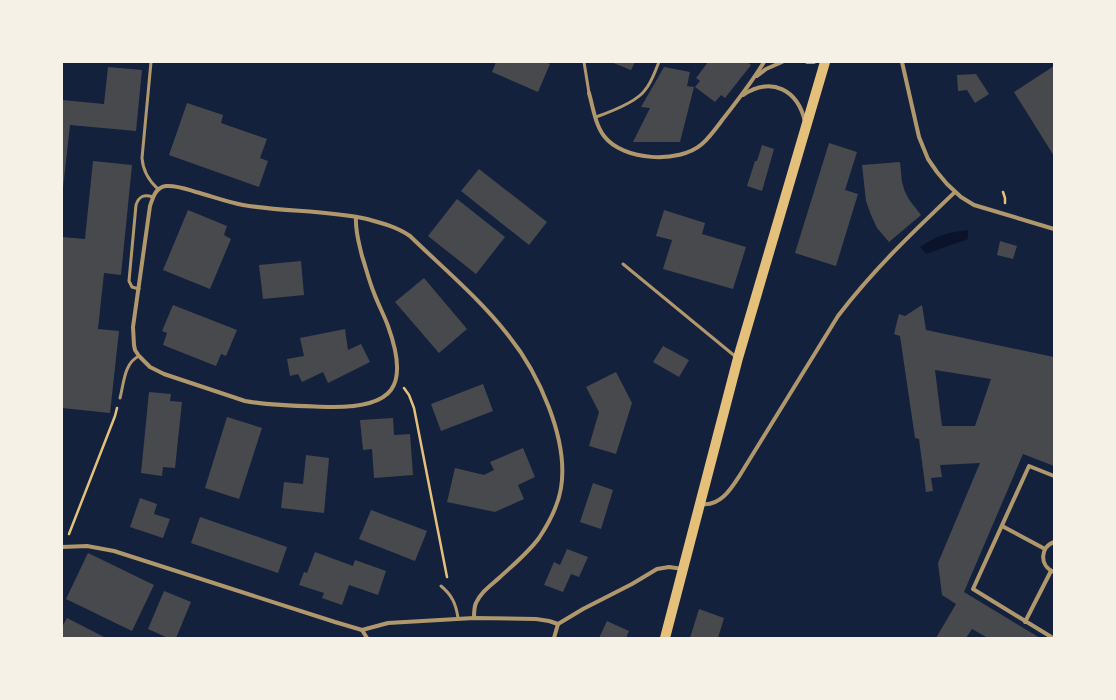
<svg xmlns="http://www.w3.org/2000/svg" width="1116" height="700" font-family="Barlow,sans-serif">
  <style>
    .water { fill: #0b132b }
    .building { fill: #48494c; fill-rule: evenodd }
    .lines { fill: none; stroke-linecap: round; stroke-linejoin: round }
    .path { stroke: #e5c07b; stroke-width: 2.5 }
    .service { stroke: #b1986c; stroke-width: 3 }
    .minor { stroke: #b1986c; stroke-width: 4 }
    .primary { stroke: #e5c07b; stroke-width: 10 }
  </style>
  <rect width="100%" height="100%" fill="#14213d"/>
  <path class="water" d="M968 230V239L926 254 920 247C936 236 949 232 968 230Z"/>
  <g class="building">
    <polygon points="496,62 545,62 550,64 538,92 492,72"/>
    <polygon points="611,62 635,62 631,70"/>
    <polygon points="708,62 747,62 751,65 725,98 721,95 715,102 695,87 700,81 696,78"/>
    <polygon points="1054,66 1054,156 1014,92"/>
    <polygon points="108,67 142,70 136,131 70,125 63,188 62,188 62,100 104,104"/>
    <polygon points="664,67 690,72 687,86 694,87 680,142 633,142 650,108 641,107"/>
    <polygon points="976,74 989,94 975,103 967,90 958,91 957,75"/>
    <polygon points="187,103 223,115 221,123 267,139 260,158 268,161 259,187 169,155"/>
    <polygon points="829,143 857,152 845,190 858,194 836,266 795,253"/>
    <polygon points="762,145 774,149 762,191 747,186 755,161 757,161"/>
    <polygon points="93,161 132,165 121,275 104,273 98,329 119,331 110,413 62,408 62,237 85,239"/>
    <polygon points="900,162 902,182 905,192 910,201 921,215 889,242 877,228 871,215 866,201 862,165"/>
    <polygon points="479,169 547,222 529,245 461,191"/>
    <polygon points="457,199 505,237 476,274 428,236"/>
    <polygon points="188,210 227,226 224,235 231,239 210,289 163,270"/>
    <polygon points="664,210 705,223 702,234 746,247 733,289 663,269 672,240 656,236"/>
    <polygon points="1000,241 1017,246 1013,259 997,255"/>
    <polygon points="301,261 304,295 263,299 259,265"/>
    <polygon points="424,278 467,329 439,353 395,302"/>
    <polygon points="173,305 237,330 226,356 221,354 216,366 163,345 167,333 162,331"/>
    <path d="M922 305 926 330 1054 357V466L1023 454 964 592 1040 638H988L972 629 966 638H936L956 604 942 595 938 563 980 463 940 465 942 477 931 478 933 491 926 492 919 439 915 438 900 336 894 334 899 314 905 316ZM935 370 991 379 975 426H942Z"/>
    <polygon points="345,329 348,350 361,344 370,362 328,383 323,372 302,382 298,374 290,376 287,359 304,356 300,338"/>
    <polygon points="663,346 689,360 679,377 653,362"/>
    <polygon points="616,372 632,403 616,454 589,446 599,412 586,387"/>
    <polygon points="483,384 493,411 441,431 431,404"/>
    <polygon points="149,392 171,394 170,401 182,402 175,468 163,467 162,476 141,473"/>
    <polygon points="227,417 262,428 239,499 205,488"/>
    <polygon points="393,418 394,435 410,434 413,475 374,478 372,449 363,450 360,420"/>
    <polygon points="523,448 535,477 518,485 524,499 495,512 447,502 455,468 484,475 494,470 490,462"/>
    <polygon points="306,455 329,458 324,513 281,508 284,482 303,484"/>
    <polygon points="593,483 613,490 601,529 580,522"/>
    <polygon points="140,498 157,504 154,514 170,519 163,538 130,527"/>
    <polygon points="371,510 427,531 415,561 359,539"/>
    <polygon points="200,517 287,547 278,573 191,543"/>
    <polygon points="567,549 588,557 579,577 571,574 563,592 544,585 554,562 560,565"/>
    <polygon points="315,552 353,566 355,560 386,571 378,595 349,585 342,605 322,598 324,593 299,585 304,572 307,573"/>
    <polygon points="88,553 154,585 132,631 66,599"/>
    <polygon points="164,591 191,602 176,638 168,638 148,629"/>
    <polygon points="699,609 724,618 718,638 690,638"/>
    <polygon points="67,618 106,638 62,638 62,627"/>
    <polygon points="607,621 629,631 626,638 599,638"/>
  </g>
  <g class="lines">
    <g class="path">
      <polyline points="1003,192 1005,198 1005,203"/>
      <polyline points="404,388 409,395 414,408 447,577"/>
      <polyline points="69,534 115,416 117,408"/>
    </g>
    <g class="service">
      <path d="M151 62 142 158C143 171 149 181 158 189"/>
      <polyline points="584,62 589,93"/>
      <path d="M596 117C610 112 637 102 645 90 652 82 655 71 659 62"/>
      <polyline points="623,264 736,357"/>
      <path d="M139 289 132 287 129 281 136 205C139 196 144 194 153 197"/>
      <path d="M120 398C124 383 124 363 139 356"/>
      <path d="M441 586C452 595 456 604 458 618"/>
    </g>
    <g class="minor">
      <polyline points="807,62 814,62"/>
      <polyline points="902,62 919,137 928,159 937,172 947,184 961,197 974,205 1054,229"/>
      <polyline points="757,76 766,69 782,62"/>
      <path d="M589 93C593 107 595 124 604 136 623 161 679 164 702 144 710 137 717 127 723 119 738 100 752 82 764 62"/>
      <path d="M743 95C772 76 798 90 805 122"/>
      <path d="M356 217C355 231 359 243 362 256 366 268 369 281 374 293 378 304 384 315 388 326 410 387 394 408 329 407 301 406 273 406 245 401L164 374 150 367 139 356 135 350 134 345 133 327 150 206C153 197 156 187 166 186 176 185 186 189 196 192 211 196 227 202 243 205 284 212 326 210 367 219 382 223 397 227 410 236 443 268 479 298 508 335 538 372 569 439 561 488 558 506 549 523 539 538 528 553 513 565 499 578 490 586 481 592 476 603 474 607 474 613 474 618"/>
      <path d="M701 504C720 507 731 489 740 475L838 316C873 270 913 232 955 192"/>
      <polyline points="1002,526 1045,549"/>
      <path d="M1054 542C1040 547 1039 566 1054 572"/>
      <polyline points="62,547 87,546 114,551 335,622 362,630 388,623 474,618 536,619 549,621 558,624"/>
      <polyline points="1025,622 1051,571"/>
      <polyline points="558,624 583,609 632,584 657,569 669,567 683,569"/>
      <polyline points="362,630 367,638"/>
      <polyline points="554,638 558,624"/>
      <polyline points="1053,638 973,589 1029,466 1054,476"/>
    </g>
    <polyline class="primary" points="665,638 738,358 825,62"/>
  </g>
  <rect width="1116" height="700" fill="none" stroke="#f6f1e7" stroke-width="126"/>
</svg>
